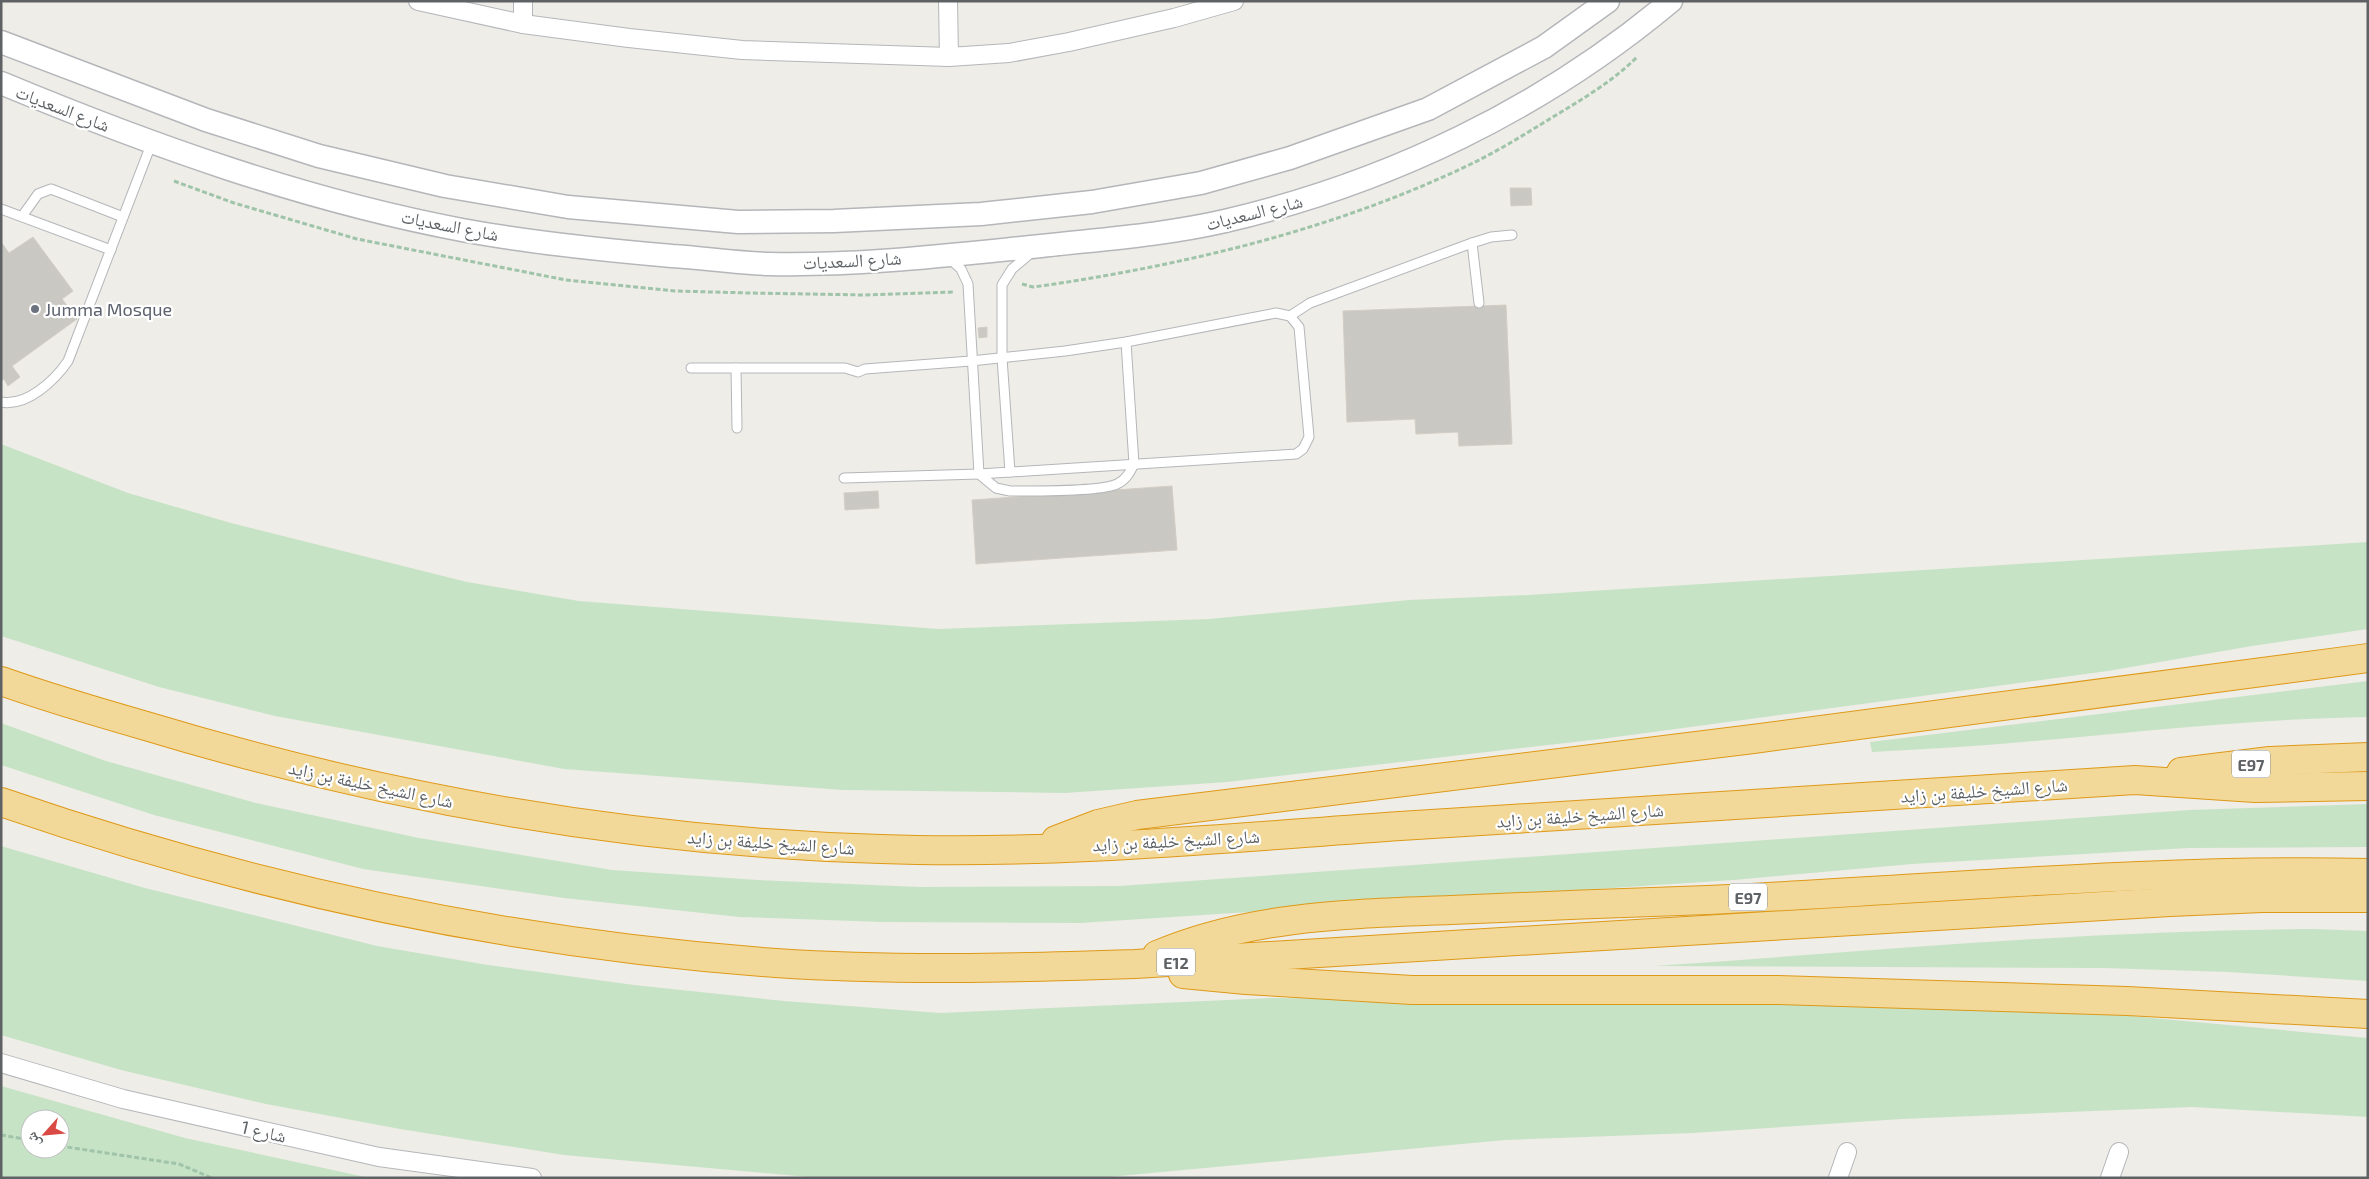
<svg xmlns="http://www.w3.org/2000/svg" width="2369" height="1179" font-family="'Exo 2','Noto Naskh Arabic',sans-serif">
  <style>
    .green { fill: #c7e3c6; fill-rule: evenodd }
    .building { fill: #cac8c3; stroke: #d3cec5 }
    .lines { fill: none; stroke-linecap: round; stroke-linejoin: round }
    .service-casing { stroke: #b4b6ba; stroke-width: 11 }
    .minor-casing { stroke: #b4b6ba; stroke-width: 20 }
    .tertiary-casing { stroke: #b4b6ba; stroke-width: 25 }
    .motorway-casing { stroke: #de9918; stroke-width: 30 }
    .path { stroke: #9fc4a9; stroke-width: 3; stroke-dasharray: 5 2.5; stroke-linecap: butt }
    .service { stroke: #fff; stroke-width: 9 }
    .minor { stroke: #fff; stroke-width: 18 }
    .tertiary { stroke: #fff; stroke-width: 22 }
    .motorway { stroke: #f2d99a; stroke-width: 28 }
    .worship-dot { fill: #6b7280; stroke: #fff; stroke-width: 2 }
    .labels { text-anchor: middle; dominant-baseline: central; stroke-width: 4.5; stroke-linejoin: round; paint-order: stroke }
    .shield { fill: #fff; stroke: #8e9193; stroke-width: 1 }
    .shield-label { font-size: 16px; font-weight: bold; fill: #5e6265 }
    .street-label { font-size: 18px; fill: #5e6265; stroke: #fff }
    .worship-label { font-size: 18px; fill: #5b616d; stroke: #fff; text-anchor: start }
  </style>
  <rect width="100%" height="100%" fill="#efede7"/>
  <g class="green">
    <polygon points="1,444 128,493 231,523 467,582 579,601 938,629 1209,619 1409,600 1528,595 2368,542 2368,629 2252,646 2108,671 1601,739 1227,782 1065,793 843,790 564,769 275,716 159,687 1,636"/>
    <path d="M2368 681V717C2249 719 2131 733 2012 743 1966 747 1919 749 1872 752L1870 742Z"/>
    <polygon points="1,723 106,761 256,803 419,838 612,870 758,880 920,887 1119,886 2189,810 2368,804 2368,847 2189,848 1912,864 1734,880 1080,923 882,922 739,917 564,898 363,869 154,815 1,765"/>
    <polygon points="1,846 145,888 377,946 488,965 634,985 784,1001 940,1013 1272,998 1888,1004 2120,1015 2368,1038 2368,1117 2192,1107 1902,1119 1693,1133 1505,1140 1098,1178 819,1178 564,1155 400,1129 266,1104 121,1070 1,1035"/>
    <path d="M2313 929 2368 931V981L2228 972 2103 968 1654 966C1874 951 2093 930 2313 929Z"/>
    <path d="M1 1086 185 1138 370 1178H1ZM30 1119H60V1149H30Z"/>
  </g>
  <g class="building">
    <polygon points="1510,188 1531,188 1532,205 1511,206"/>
    <polygon points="33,237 73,291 62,299 77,319 12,366 20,377 8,386 4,379 1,381 1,242 9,253"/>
    <polygon points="1506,305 1512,444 1459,446 1458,432 1416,434 1415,419 1347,422 1343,311"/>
    <polygon points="987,327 987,337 979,338 978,328"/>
    <polygon points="1172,486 1177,550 976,564 972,500"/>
    <polygon points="878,491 879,508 845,510 844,493"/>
  </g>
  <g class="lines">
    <defs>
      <g id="service">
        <polyline points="1,209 111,250"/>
        <polyline points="23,215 38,194 51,189 123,217"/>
        <polyline points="1472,243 1479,303"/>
        <path d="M950 259 961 269 968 284 979 474 996 488 1010 491C1031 491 1101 492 1117 484 1126 480 1130 472 1134 464L1126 342"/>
        <polyline points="1290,316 1310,303 1472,243 1491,237 1512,235"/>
        <polyline points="691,368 845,368 858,372 865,369 971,361 1065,351 1126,342 1276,313 1290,316 1299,327 1309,437 1303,449 1296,454 979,474 844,478"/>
        <polyline points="736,368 737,428"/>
        <path d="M1 402C27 407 55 380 68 361L152 142"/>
        <polyline points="1010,472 1002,358 1002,285 1012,269 1032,252"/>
      </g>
      <g id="minor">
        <polyline points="418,1 523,24 629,38 742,50 949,57 1009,53 1069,42 1174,18 1234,1"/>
        <polyline points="948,1 949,57"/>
        <polyline points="523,24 523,1"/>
        <polyline points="1,1063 123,1099 379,1157 532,1178"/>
        <polyline points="1838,1178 1847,1152"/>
        <polyline points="2110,1178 2119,1152"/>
      </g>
      <g id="tertiary">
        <polyline points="1,42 206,120 319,156 445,186 568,207 738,222 834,221 981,214 1092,202 1201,183 1290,158 1428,109 1544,47 1608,1"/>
        <path d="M1 83C150 145 304 200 462 230 532 243 602 250 672 256 704 258 737 263 769 264 859 266 951 255 1041 246 1103 239 1164 235 1225 221 1388 183 1542 109 1671 1"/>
      </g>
      <g id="motorway">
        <path d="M1 681C49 698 97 712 146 726 384 798 632 842 881 849 1054 855 1227 838 1400 826 1645 811 1890 796 2135 780L2255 788 2368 786"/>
        <polyline points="2181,772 2270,761 2368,757"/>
        <path d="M1 802C253 889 511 944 776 963 895 971 1015 968 1135 964L2170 902 2262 898H2368"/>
        <polyline points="1056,840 1098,824 1137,815 1753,739 2368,658"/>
        <path d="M1157 955C1251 915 1351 914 1451 910 1537 906 1622 903 1708 900 1928 890 2147 868 2368 873"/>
        <polyline points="1183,974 1246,980 1412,990 1778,990 2127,1001 2368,1014"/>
      </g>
    </defs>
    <use href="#service" class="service-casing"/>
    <use href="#minor" class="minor-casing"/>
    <use href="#tertiary" class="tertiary-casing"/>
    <use href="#motorway" class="motorway-casing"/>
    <g class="path">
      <polyline points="174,181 234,203 357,239 566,280 675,291 750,293 865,295 954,292"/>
      <path d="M1022 284 1033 287 1048 285C1193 263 1335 229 1469 165 1496 152 1522 136 1548 120 1579 101 1611 83 1637 57"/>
      <polyline points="1,1135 30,1140"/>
      <polyline points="60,1146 179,1164 212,1178"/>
    </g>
    <use href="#service" class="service"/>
    <use href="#minor" class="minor"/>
    <use href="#tertiary" class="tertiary"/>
    <use href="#motorway" class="motorway"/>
  </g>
  <circle class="worship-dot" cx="35" cy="309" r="5"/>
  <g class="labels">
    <g class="shield">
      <rect x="2232" y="750.5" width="38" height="27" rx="4"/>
      <rect x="1729" y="883.5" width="38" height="27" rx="4"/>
      <rect x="1157" y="948.5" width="38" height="27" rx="4"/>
    </g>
    <g class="shield-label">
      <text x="2251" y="764">E97</text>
      <text x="1748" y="897">E97</text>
      <text x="1176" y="962">E12</text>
    </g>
    <g class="street-label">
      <text transform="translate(63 108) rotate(21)">شارع السعديات</text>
      <text transform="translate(1254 212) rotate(-14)">شارع السعديات</text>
      <text transform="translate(450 225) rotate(11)">شارع السعديات</text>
      <text transform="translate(852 260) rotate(-3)">شارع السعديات</text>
      <text transform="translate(371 784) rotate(12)">شارع الشيخ خليفة بن زايد</text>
      <text transform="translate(1984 790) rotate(-4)">شارع الشيخ خليفة بن زايد</text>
      <text transform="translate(1580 815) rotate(-4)">شارع الشيخ خليفة بن زايد</text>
      <text transform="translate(1176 840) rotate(-3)">شارع الشيخ خليفة بن زايد</text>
      <text transform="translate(771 842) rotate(4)">شارع الشيخ خليفة بن زايد</text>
      <text transform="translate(264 1131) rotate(13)">شارع 1</text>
    </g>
    <g class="worship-label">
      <text x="45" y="309">Jumma Mosque</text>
    </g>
  </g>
  <rect width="2369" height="1179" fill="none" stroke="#5e6265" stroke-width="5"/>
  <g transform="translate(45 1134) rotate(243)"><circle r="24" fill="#ffffff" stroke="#bfc0c1"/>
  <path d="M0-4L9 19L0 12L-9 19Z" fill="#d84a43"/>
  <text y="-8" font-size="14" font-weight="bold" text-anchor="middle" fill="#5e6265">ش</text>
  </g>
</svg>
